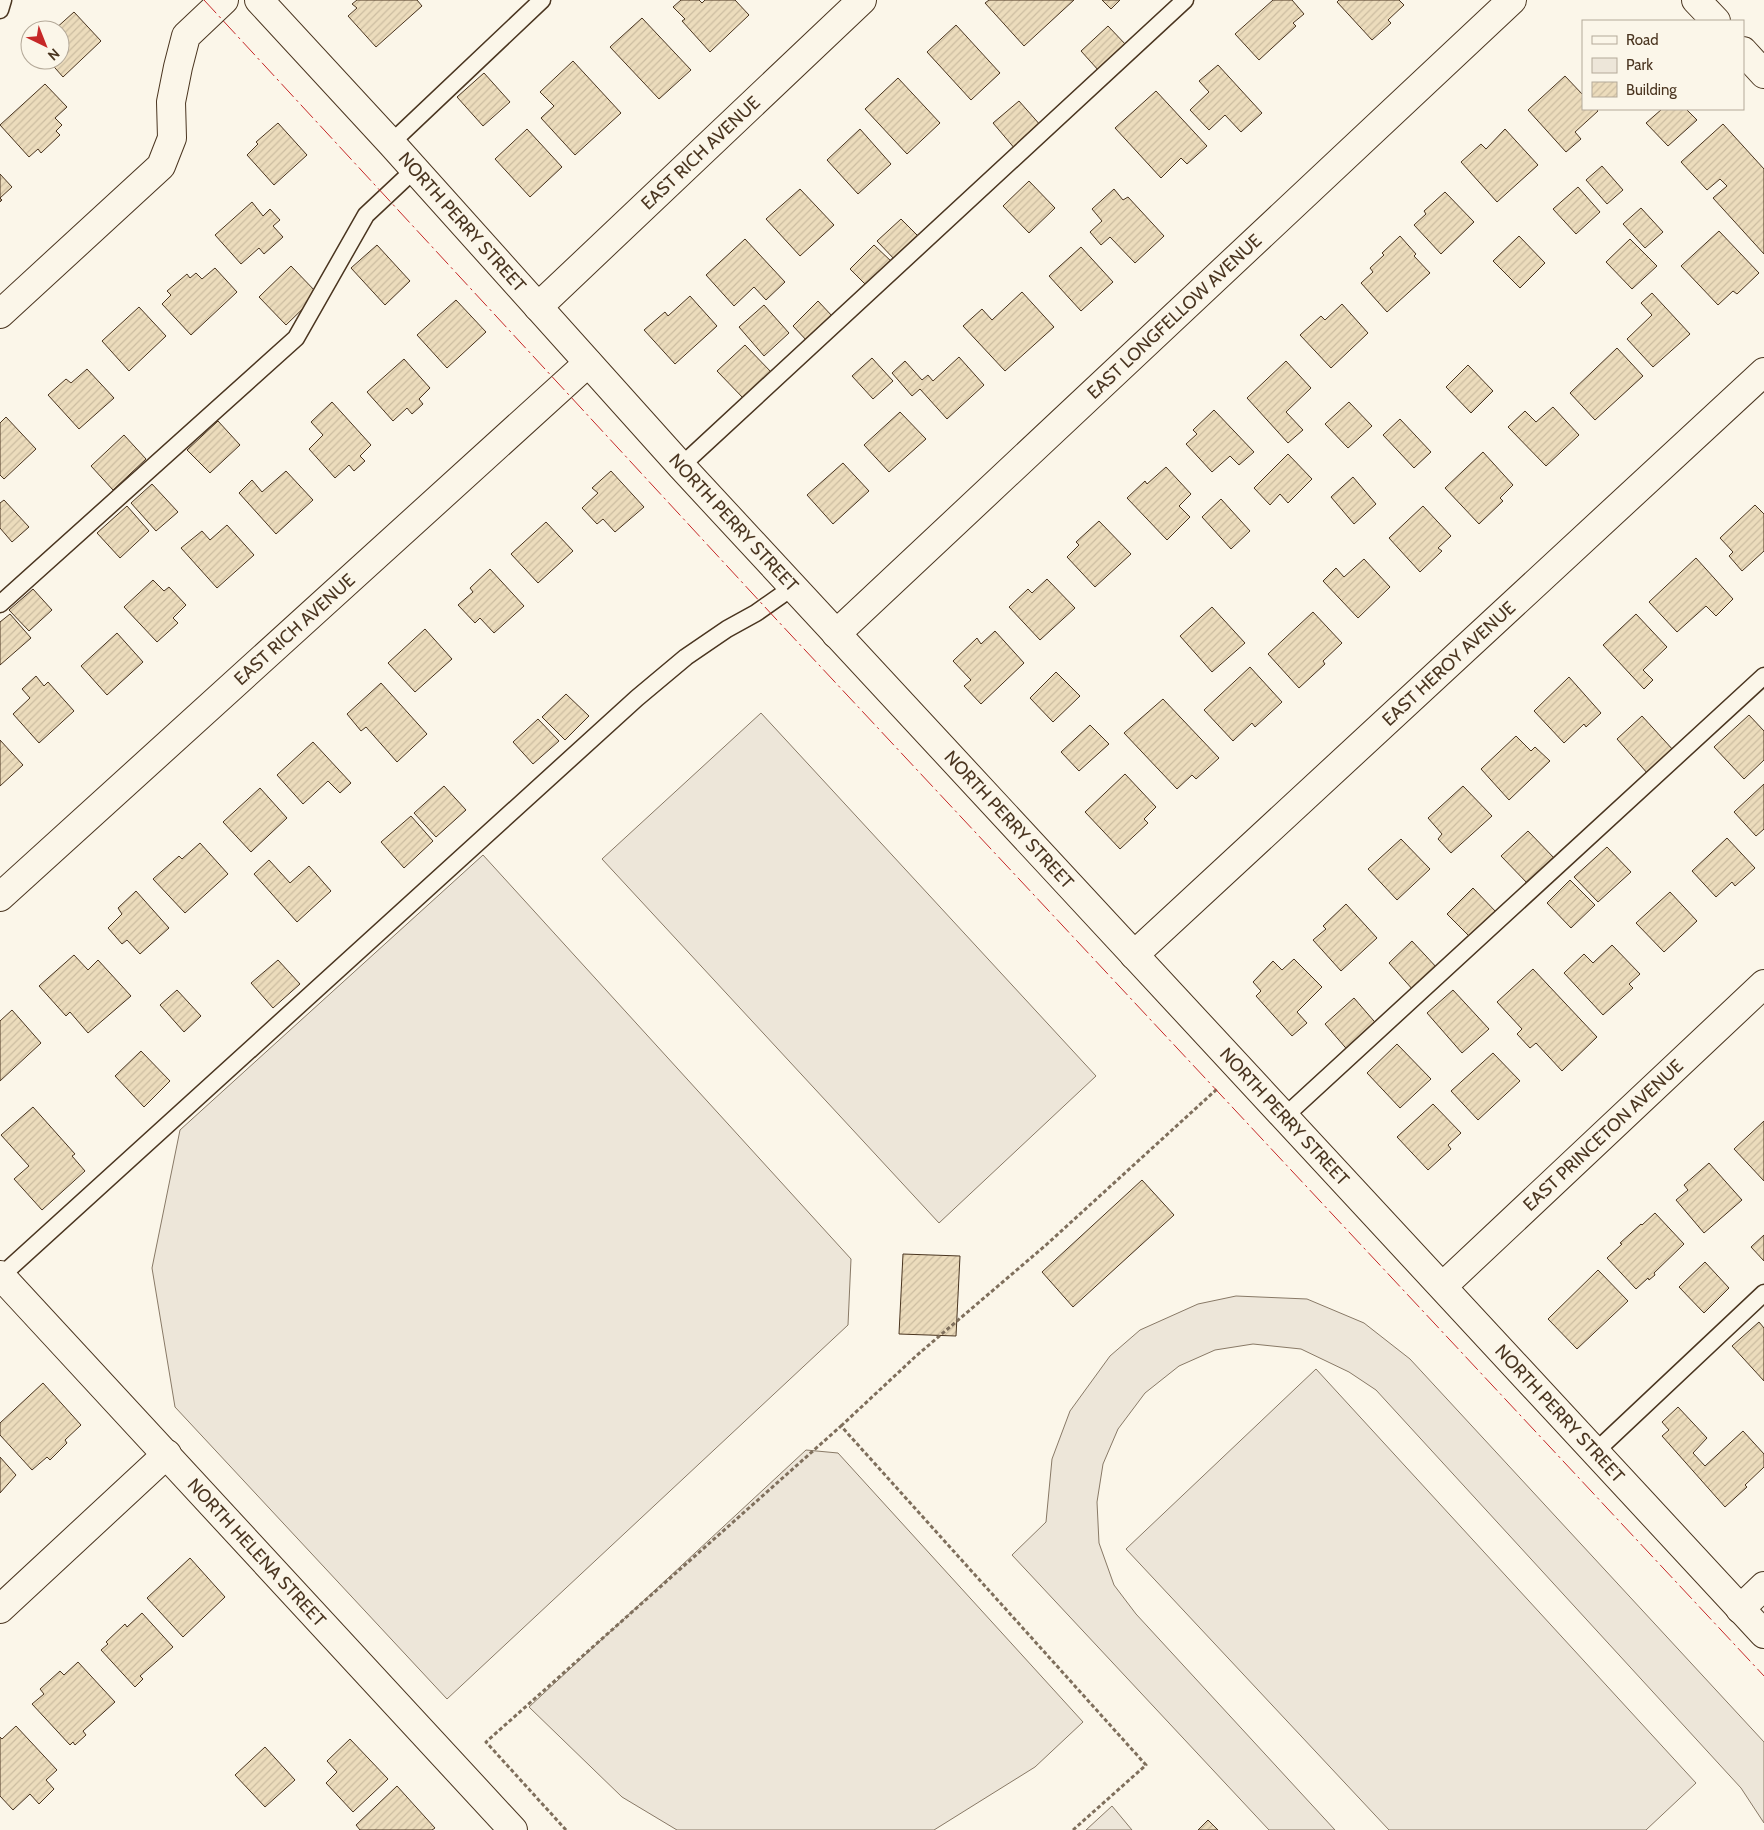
<svg xmlns="http://www.w3.org/2000/svg" width="1764" height="1830" font-family="Cabin,sans-serif">
  <style>
    .green { fill: #ede6d9; stroke: #887966 }
    .building { fill: url(#building-hatch); stroke: #4a3520 }
    .lines { fill: none; stroke-linecap: round; stroke-linejoin: round }
    .lane-casing { stroke: #4a3520; stroke-width: 19 }
    .street-casing { stroke: #4a3520; stroke-width: 30 }
    .secondary-casing { stroke: #4a3520; stroke-width: 30 }
    .path { stroke: #7f6f5c; stroke-width: 3; stroke-dasharray: 4 2.5; stroke-linecap: butt }
    .lane { stroke: #fbf6e9; stroke-width: 16 }
    .street { stroke: #fbf6e9; stroke-width: 28 }
    .secondary { stroke: #fbf6e9; stroke-width: 28 }
    .power { stroke: #c62828; stroke-width: 1; stroke-dasharray: 18 4 2.5 4; stroke-linecap: butt }
    .labels { text-anchor: middle; dominant-baseline: central; stroke-width: 4; stroke-linejoin: round; paint-order: stroke }
    .street-label { font-size: 18px; fill: #4a3520; stroke: #fbf6e9 }
  </style>
  <defs>
    <pattern id="building-hatch" width="6" height="6" patternUnits="userSpaceOnUse" patternTransform="scale(1.25)"><rect width="6" height="6" fill="#ecdcbc"/><path d="M-1 1l2-2M0 6l6-6M5 7l2-2" fill="none" stroke="#ccbda1"/></pattern>
  </defs>
  <rect width="100%" height="100%" fill="#fbf6e9"/>
  <g class="green">
    <polygon points="761,713 1096,1076 939,1223 602,859"/>
    <polygon points="483,855 851,1259 848,1325 447,1699 175,1407 152,1268 180,1130"/>
    <polygon points="1236,1296 1307,1299 1364,1323 1410,1359 1764,1742 1764,1823 1741,1788 1376,1390 1349,1372 1301,1349 1253,1344 1215,1350 1179,1366 1145,1393 1118,1429 1103,1464 1097,1502 1099,1543 1114,1585 1136,1614 1335,1830 1269,1830 1012,1555 1046,1522 1052,1459 1070,1411 1110,1356 1140,1330 1198,1304"/>
    <polygon points="1316,1369 1696,1783 1646,1830 1389,1830 1126,1549"/>
    <polygon points="806,1450 838,1453 1083,1722 1035,1767 934,1830 677,1830 622,1797 529,1707"/>
    <polygon points="1112,1806 1132,1830 1086,1830"/>
  </g>
  <g class="building">
    <polygon points="357,0 417,0 422,6 376,47 348,16 357,8 352,4"/>
    <polygon points="681,0 699,0 702,3 705,0 735,0 749,15 710,52 682,21 685,19 673,7"/>
    <polygon points="989,0 1074,0 1024,46 985,3"/>
    <polygon points="1102,0 1120,0 1111,9"/>
    <polygon points="1273,0 1292,0 1304,14 1293,23 1296,26 1259,60 1235,34"/>
    <polygon points="1339,0 1399,0 1404,5 1388,20 1391,23 1372,40 1337,2"/>
    <polygon points="74,12 101,41 63,77 48,60 60,60 60,30 54,30"/>
    <polygon points="642,18 691,70 659,99 610,47"/>
    <polygon points="956,25 1000,73 971,100 927,52"/>
    <polygon points="1108,26 1127,46 1099,71 1081,51"/>
    <polygon points="573,61 621,113 575,155 541,118 554,106 540,92"/>
    <polygon points="1218,65 1262,113 1241,132 1225,115 1209,130 1190,110 1209,92 1199,81"/>
    <polygon points="484,73 510,102 483,126 457,97"/>
    <polygon points="1565,76 1583,95 1583,109 1596,109 1598,111 1575,132 1581,139 1566,152 1528,110"/>
    <polygon points="898,78 940,123 907,154 865,109"/>
    <polygon points="45,84 67,107 55,118 62,125 56,131 60,135 41,153 38,149 29,157 0,125"/>
    <polygon points="1156,91 1207,146 1187,164 1181,158 1161,178 1115,128"/>
    <polygon points="1019,101 1042,127 1016,150 993,123"/>
    <polygon points="1662,109 1686,109 1697,120 1668,146 1646,123"/>
    <polygon points="278,123 307,155 274,185 247,155 258,144 256,142"/>
    <polygon points="1723,124 1764,169 1764,254 1713,198 1727,186 1720,179 1707,190 1681,162"/>
    <polygon points="527,129 562,167 530,197 495,159"/>
    <polygon points="860,129 891,164 858,194 827,160"/>
    <polygon points="1505,129 1538,165 1497,202 1461,162 1481,144 1486,149"/>
    <polygon points="1602,166 1623,190 1607,204 1586,180"/>
    <polygon points="0,174 12,187 0,198 2,200 0,202"/>
    <polygon points="1029,181 1055,208 1029,233 1003,206"/>
    <polygon points="1578,187 1600,212 1576,234 1553,209"/>
    <polygon points="800,189 834,225 800,256 766,219"/>
    <polygon points="1114,189 1123,200 1128,197 1164,236 1135,263 1110,237 1101,245 1090,232 1102,221 1092,209"/>
    <polygon points="1445,192 1474,222 1441,254 1414,225 1426,214 1424,211"/>
    <polygon points="252,202 263,216 270,209 280,220 273,226 283,237 264,254 259,248 241,264 215,235"/>
    <polygon points="1641,208 1663,232 1645,248 1623,224"/>
    <polygon points="901,219 920,238 896,261 877,241"/>
    <polygon points="1719,231 1759,273 1737,294 1733,291 1718,305 1681,266"/>
    <polygon points="1400,236 1416,254 1414,256 1430,273 1387,312 1361,283 1373,272 1370,268 1384,255 1382,253"/>
    <polygon points="1519,236 1545,263 1520,288 1493,261"/>
    <polygon points="745,239 785,282 766,300 754,287 734,306 706,275"/>
    <polygon points="1630,239 1657,266 1632,289 1606,262"/>
    <polygon points="377,245 410,281 385,305 351,268"/>
    <polygon points="874,245 892,262 867,286 850,269"/>
    <polygon points="1081,247 1113,282 1081,311 1049,276"/>
    <polygon points="291,266 318,294 286,325 259,297"/>
    <polygon points="215,268 237,292 191,335 162,304 171,295 167,291 187,274 190,278 196,273 202,279"/>
    <polygon points="1022,292 1054,327 1005,371 963,326 982,309 992,320"/>
    <polygon points="1652,293 1690,334 1653,367 1627,339 1652,315 1641,303"/>
    <polygon points="690,296 717,326 675,364 644,330 665,312 668,316"/>
    <polygon points="456,300 486,332 447,368 417,335"/>
    <polygon points="818,301 833,317 808,342 793,326"/>
    <polygon points="1342,304 1368,333 1331,368 1300,335 1321,316 1325,320"/>
    <polygon points="764,305 789,333 764,356 739,327"/>
    <polygon points="139,307 166,336 129,371 102,341"/>
    <polygon points="745,345 772,373 744,399 717,371"/>
    <polygon points="1617,348 1643,376 1595,420 1570,393"/>
    <polygon points="959,357 984,385 947,419 920,389 912,396 892,373 905,361 922,380 928,375 933,381"/>
    <polygon points="872,358 893,381 873,399 852,376"/>
    <polygon points="404,359 430,388 419,399 423,404 412,414 407,408 393,421 367,392"/>
    <polygon points="1286,361 1311,388 1286,412 1303,430 1288,443 1247,398"/>
    <polygon points="1468,365 1493,391 1471,413 1446,387"/>
    <polygon points="87,369 114,398 79,429 48,395 66,379 71,383"/>
    <polygon points="332,402 371,445 360,456 365,461 354,471 349,465 335,478 309,449 323,435 311,422"/>
    <polygon points="1349,402 1372,426 1348,448 1325,424"/>
    <polygon points="1553,407 1579,435 1546,466 1508,427 1525,411 1536,422"/>
    <polygon points="1214,410 1254,452 1239,465 1230,456 1212,472 1186,444 1197,434 1193,430"/>
    <polygon points="900,412 926,439 889,472 864,445"/>
    <polygon points="6,417 36,449 4,479 0,475 0,423"/>
    <polygon points="1400,419 1431,452 1414,468 1383,435"/>
    <polygon points="218,421 240,445 210,473 187,450"/>
    <polygon points="124,435 146,459 113,490 91,466"/>
    <polygon points="1483,452 1513,485 1500,498 1503,501 1479,524 1445,488"/>
    <polygon points="1288,454 1312,479 1288,503 1280,494 1270,505 1254,488"/>
    <polygon points="843,463 869,491 833,524 807,495"/>
    <polygon points="1166,467 1191,494 1179,506 1190,517 1167,540 1127,498 1145,481 1147,484"/>
    <polygon points="286,471 313,500 276,534 239,493 252,480 262,492"/>
    <polygon points="611,471 644,507 615,532 603,519 597,524 582,508 598,493 592,488"/>
    <polygon points="1353,477 1376,504 1354,524 1331,497"/>
    <polygon points="152,484 178,512 156,531 131,503"/>
    <polygon points="1221,499 1250,531 1231,549 1202,517"/>
    <polygon points="4,500 29,527 12,542 0,528 0,503"/>
    <polygon points="1755,505 1764,514 1764,551 1742,571 1729,556 1733,552 1720,538"/>
    <polygon points="127,506 149,531 120,558 97,533"/>
    <polygon points="1423,506 1451,536 1438,548 1442,551 1420,572 1389,538"/>
    <polygon points="1099,521 1131,554 1095,587 1067,557 1079,545 1076,542"/>
    <polygon points="546,522 573,551 538,583 511,554"/>
    <polygon points="227,525 254,555 217,588 181,548 202,531 210,540"/>
    <polygon points="1696,558 1733,599 1716,616 1706,606 1677,632 1649,602"/>
    <polygon points="1364,559 1390,587 1358,618 1323,581 1336,568 1344,577"/>
    <polygon points="490,569 524,606 494,633 480,618 475,623 458,605 473,592 470,588"/>
    <polygon points="1047,579 1075,608 1040,640 1009,607 1028,589 1032,593"/>
    <polygon points="153,580 164,591 169,587 186,605 173,618 178,623 157,642 124,607"/>
    <polygon points="33,589 52,610 29,631 9,610"/>
    <polygon points="1212,607 1245,643 1212,672 1180,636"/>
    <polygon points="1313,612 1342,643 1323,661 1325,664 1299,688 1268,654"/>
    <polygon points="10,614 31,638 0,665 0,622"/>
    <polygon points="1636,614 1667,647 1643,670 1653,680 1644,689 1603,645"/>
    <polygon points="425,629 452,659 415,692 388,663"/>
    <polygon points="995,631 1024,663 981,704 964,686 971,680 953,661 977,638 981,644"/>
    <polygon points="117,633 143,662 107,695 81,666"/>
    <polygon points="1250,667 1282,702 1255,727 1252,723 1233,741 1204,710"/>
    <polygon points="1056,672 1080,696 1053,722 1030,698"/>
    <polygon points="36,676 44,686 48,682 74,711 39,743 13,714 30,698 22,689"/>
    <polygon points="1569,677 1601,713 1586,727 1584,724 1564,743 1534,711"/>
    <polygon points="381,683 427,734 397,762 366,727 361,731 347,714"/>
    <polygon points="566,694 589,716 565,740 542,717"/>
    <polygon points="1163,699 1219,758 1196,779 1192,775 1177,789 1124,733"/>
    <polygon points="1749,715 1764,731 1764,760 1744,779 1714,747"/>
    <polygon points="1642,716 1674,751 1648,774 1617,739"/>
    <polygon points="538,719 559,741 533,764 513,742"/>
    <polygon points="1090,725 1109,744 1079,771 1061,752"/>
    <polygon points="1516,736 1531,751 1535,747 1550,761 1509,800 1481,769"/>
    <polygon points="0,740 23,765 0,786"/>
    <polygon points="313,742 351,783 340,793 328,781 303,804 277,775"/>
    <polygon points="1125,774 1156,807 1144,819 1148,823 1120,849 1085,812"/>
    <polygon points="1764,784 1764,829 1756,836 1734,812"/>
    <polygon points="444,786 466,810 436,837 414,813"/>
    <polygon points="1463,786 1492,816 1451,853 1438,839 1442,834 1428,818"/>
    <polygon points="260,788 287,818 251,852 223,822"/>
    <polygon points="411,816 433,841 404,868 381,842"/>
    <polygon points="1528,831 1556,860 1529,885 1501,856"/>
    <polygon points="1727,838 1755,868 1735,886 1732,882 1716,897 1692,871"/>
    <polygon points="1401,839 1430,869 1397,900 1368,869"/>
    <polygon points="200,843 228,874 185,913 153,879 179,856 182,859"/>
    <polygon points="1607,847 1631,872 1598,902 1574,877"/>
    <polygon points="269,860 290,883 309,866 331,891 297,922 254,874"/>
    <polygon points="1570,880 1595,905 1571,928 1547,903"/>
    <polygon points="1473,888 1498,914 1472,939 1447,914"/>
    <polygon points="136,891 169,928 140,954 127,940 122,944 108,928 122,914 118,908"/>
    <polygon points="1670,892 1697,921 1664,952 1636,923"/>
    <polygon points="1346,904 1377,938 1341,971 1313,940 1326,929 1323,926"/>
    <polygon points="1412,941 1438,969 1414,991 1389,963"/>
    <polygon points="1612,945 1640,974 1629,984 1633,988 1603,1015 1564,973 1584,954 1593,963"/>
    <polygon points="74,955 88,970 98,960 131,996 88,1033 70,1012 66,1016 39,986"/>
    <polygon points="1294,959 1322,987 1297,1012 1307,1023 1292,1036 1256,996 1261,991 1253,982 1273,961 1282,970"/>
    <polygon points="278,960 300,984 273,1008 251,983"/>
    <polygon points="1533,969 1597,1037 1562,1071 1536,1043 1530,1048 1517,1034 1522,1029 1497,1002"/>
    <polygon points="177,990 201,1016 184,1032 160,1005"/>
    <polygon points="1453,990 1489,1029 1462,1053 1427,1013"/>
    <polygon points="1354,998 1380,1028 1351,1054 1325,1024"/>
    <polygon points="12,1010 41,1043 0,1081 0,1021"/>
    <polygon points="1397,1044 1431,1079 1400,1108 1367,1073"/>
    <polygon points="141,1051 170,1081 144,1107 115,1076"/>
    <polygon points="1493,1053 1520,1081 1478,1120 1451,1091"/>
    <polygon points="1433,1104 1461,1133 1448,1145 1451,1149 1428,1170 1397,1137"/>
    <polygon points="33,1107 75,1154 72,1156 85,1171 42,1210 14,1179 29,1166 1,1135"/>
    <polygon points="1764,1121 1764,1181 1734,1149"/>
    <polygon points="1709,1163 1742,1200 1704,1233 1676,1200 1688,1190 1684,1185"/>
    <polygon points="1142,1180 1174,1215 1073,1307 1042,1272"/>
    <polygon points="1655,1213 1684,1244 1654,1273 1655,1275 1649,1280 1648,1278 1636,1289 1607,1258 1622,1244 1620,1243 1641,1224 1642,1225"/>
    <polygon points="1764,1235 1764,1261 1751,1247"/>
    <polygon points="903,1254 960,1256 956,1336 899,1334"/>
    <polygon points="1705,1262 1729,1288 1704,1313 1679,1287"/>
    <polygon points="1598,1270 1628,1301 1577,1349 1548,1319"/>
    <polygon points="1759,1322 1764,1328 1764,1381 1732,1346"/>
    <polygon points="43,1383 81,1425 65,1440 67,1443 50,1460 47,1457 32,1470 0,1435 0,1423"/>
    <polygon points="1678,1407 1707,1438 1693,1453 1705,1466 1743,1431 1764,1454 1764,1467 1745,1485 1747,1487 1725,1507 1662,1436 1669,1430 1662,1422"/>
    <polygon points="0,1457 16,1475 0,1493"/>
    <polygon points="190,1558 225,1597 183,1637 147,1598"/>
    <polygon points="142,1613 173,1647 140,1676 143,1679 135,1687 101,1650 108,1644 106,1642 125,1624 127,1627"/>
    <polygon points="78,1662 115,1702 83,1731 86,1735 75,1745 73,1742 70,1745 32,1704 44,1694 40,1689 60,1671 64,1675"/>
    <polygon points="16,1726 57,1770 46,1780 54,1789 39,1804 30,1794 13,1810 0,1796 0,1737 2,1739"/>
    <polygon points="350,1739 388,1779 353,1812 326,1783 337,1772 327,1761"/>
    <polygon points="265,1747 295,1780 265,1807 235,1775"/>
    <polygon points="397,1786 435,1828 432,1830 360,1830 356,1825"/>
    <polygon points="1208,1820 1218,1830 1198,1830"/>
  </g>
  <g class="lines">
    <defs>
      <g id="lane">
        <polyline points="0,10 3,0"/>
        <polyline points="391,143 542,0"/>
        <polyline points="681,466 1185,0"/>
        <polyline points="0,604 296,338 366,215 414,170"/>
        <polyline points="1284,1117 1764,676"/>
        <polyline points="1,1276 637,698 686,657 727,629 756,613 793,587"/>
        <polyline points="1595,1452 1764,1293"/>
      </g>
      <g id="street">
        <polyline points="1696,0 1716,21"/>
        <polyline points="1743,51 1764,74"/>
        <path id="s1" d="M538 307 862 0"/>
        <polyline points="0,314 161,166 172,138 171,102 178,67 186,36 224,0"/>
        <path id="s2" d="M836 634 1512 0"/>
        <path id="s3" d="M0 897 588 363"/>
        <path id="s4" d="M1134 955 1764 372"/>
        <path id="s5" d="M0 1275 513 1830"/>
        <path id="s6" d="M1443 1286 1764 984"/>
        <polyline points="0,1609 167,1454"/>
        <polyline points="1740,1609 1764,1586"/>
      </g>
      <g id="secondary">
        <path id="s7" d="M259 0 391 143 681 466 1764 1634"/>
      </g>
    </defs>
    <use href="#lane" class="lane-casing"/>
    <use href="#street" class="street-casing"/>
    <use href="#secondary" class="secondary-casing"/>
    <g class="path">
      <polyline points="841,1426 916,1356 1046,1245 1217,1089"/>
      <polyline points="566,1830 486,1742 841,1426 1146,1765 1073,1830"/>
    </g>
    <use href="#lane" class="lane"/>
    <use href="#street" class="street"/>
    <use href="#secondary" class="secondary"/>
    <polyline class="power" points="204,0 776,619 1764,1676"/>
  </g>
  <g class="labels">
    <g class="street-label">
      <text stroke="none"><textPath href="#s1" startOffset="224">EAST RICH AVENUE</textPath></text>
      <text stroke="none"><textPath href="#s7" startOffset="301">NORTH PERRY STREET</textPath></text>
      <text stroke="none"><textPath href="#s2" startOffset="464">EAST LONGFELLOW AVENUE</textPath></text>
      <text stroke="none"><textPath href="#s7" startOffset="706">NORTH PERRY STREET</textPath></text>
      <text stroke="none"><textPath href="#s3" startOffset="398">EAST RICH AVENUE</textPath></text>
      <text stroke="none"><textPath href="#s4" startOffset="429">EAST HEROY AVENUE</textPath></text>
      <text stroke="none"><textPath href="#s7" startOffset="1111">NORTH PERRY STREET</textPath></text>
      <text stroke="none"><textPath href="#s7" startOffset="1516">NORTH PERRY STREET</textPath></text>
      <text stroke="none"><textPath href="#s6" startOffset="220">EAST PRINCETON AVENUE</textPath></text>
      <text stroke="none"><textPath href="#s7" startOffset="1921">NORTH PERRY STREET</textPath></text>
      <text stroke="none"><textPath href="#s5" startOffset="378">NORTH HELENA STREET</textPath></text>
    </g>
  </g>
  <rect x="1582" y="20" width="162" height="90" fill="#fbf6e9" stroke="#b4a999"/>
  <rect x="1592" y="36" width="25" height="8" fill="#fbf6e9" stroke="#b4a999"/>
  <text x="1626" y="45" font-size="15" fill="#4a3520">Road</text>
  <rect x="1592" y="58" width="25" height="15" fill="#ede6d9" stroke="#b4a999"/>
  <text x="1626" y="70" font-size="15" fill="#4a3520">Park</text>
  <rect x="1592" y="82" width="25" height="15" fill="url(#building-hatch)" stroke="#b4a999"/>
  <text x="1626" y="95" font-size="15" fill="#4a3520">Building</text>
  <g transform="translate(45 45) rotate(137)"><circle r="24" fill="#fbf6e9" stroke="#b4a999"/>
  <path d="M0-4L9 19L0 12L-9 19Z" fill="#c62828"/>
  <text y="-8" font-size="14" font-weight="bold" text-anchor="middle" fill="#4a3520">N</text>
  </g>
</svg>
